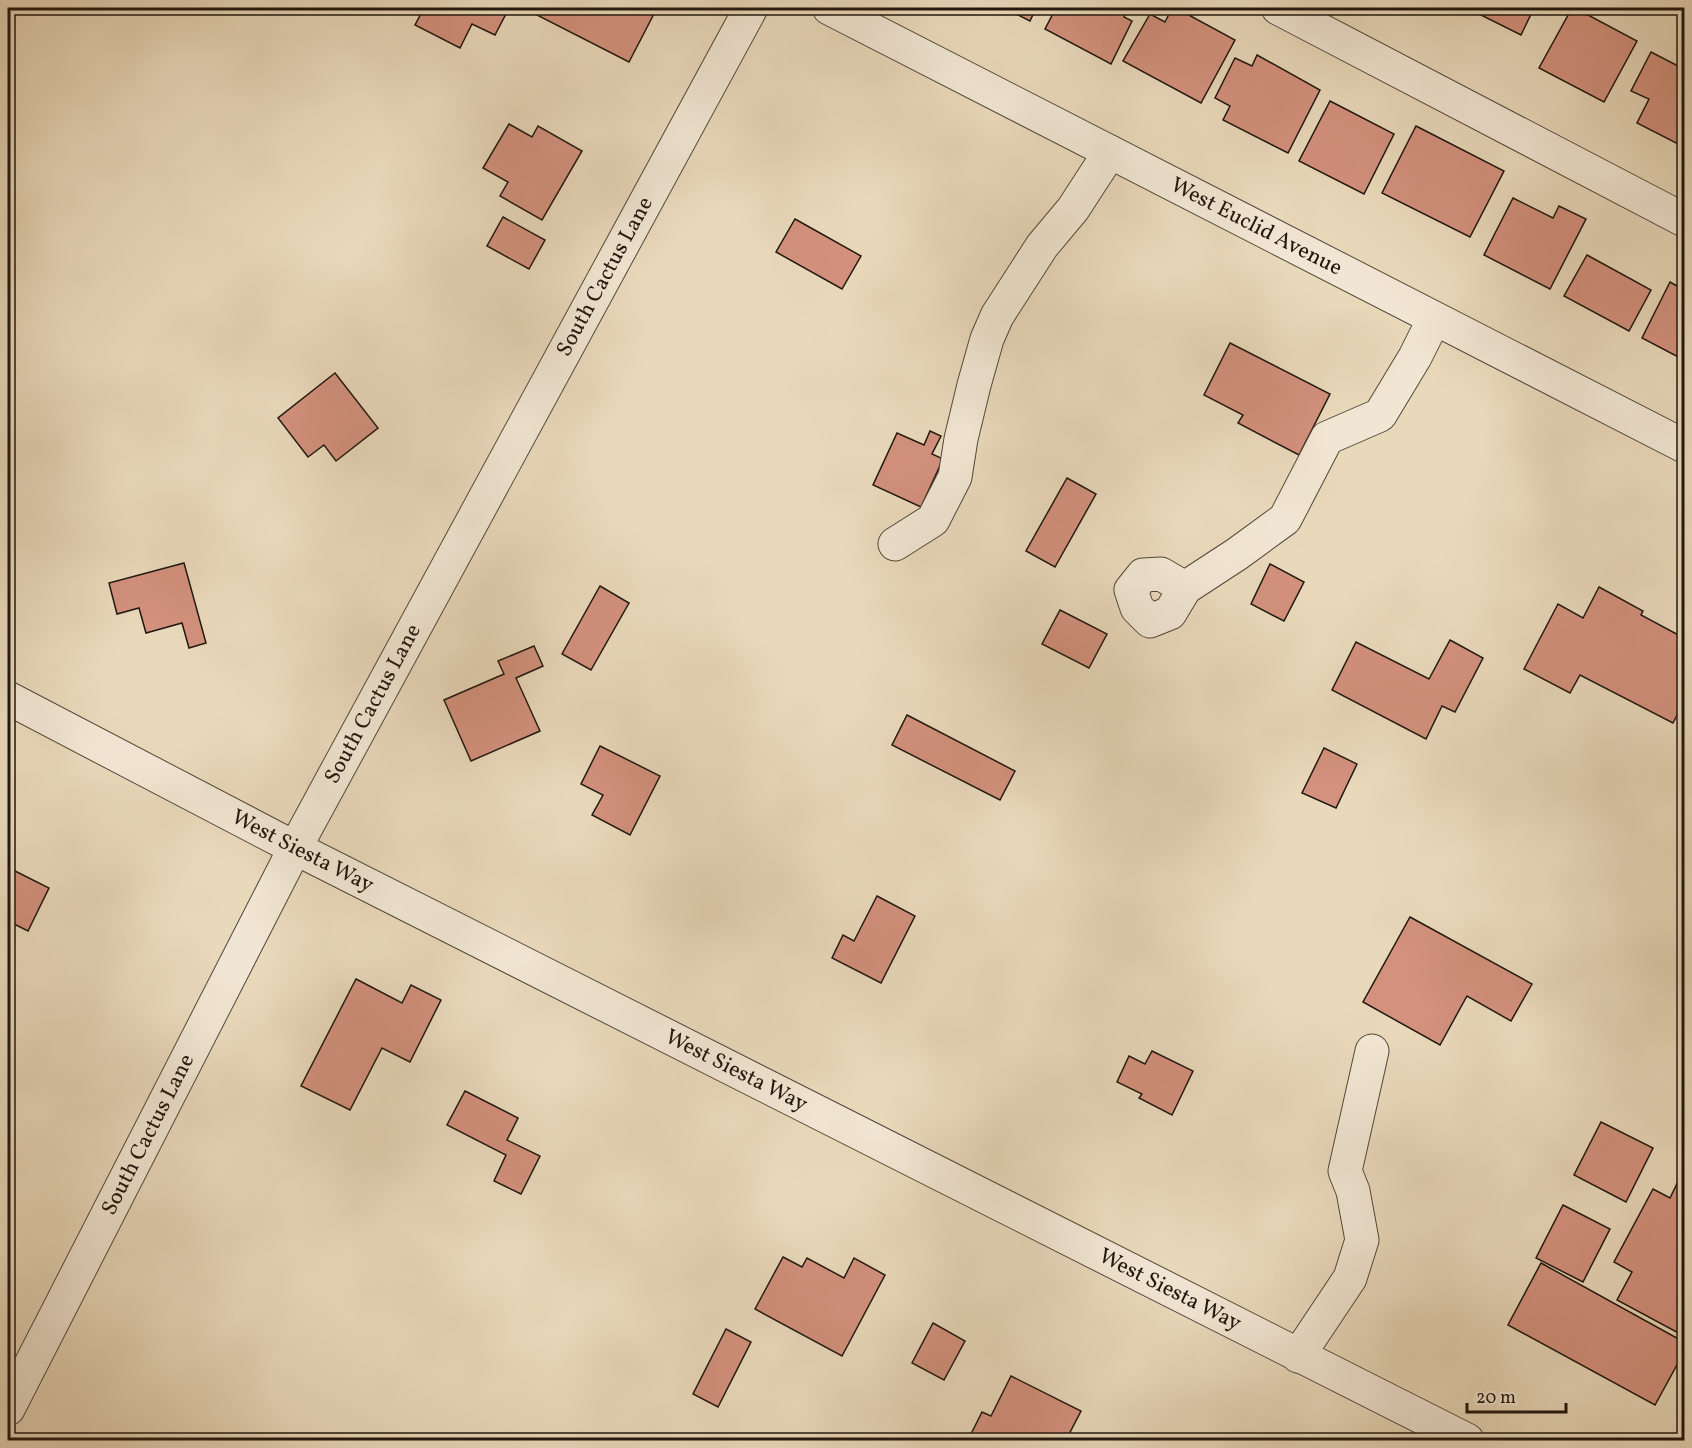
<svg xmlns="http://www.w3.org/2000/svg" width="1692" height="1448" font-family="Vollkorn,serif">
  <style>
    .building { fill: #d3917e; stroke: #20170f; stroke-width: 1.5 }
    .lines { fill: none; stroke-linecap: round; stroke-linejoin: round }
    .minor-casing { stroke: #52483a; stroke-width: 35 }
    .minor { stroke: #f1e6d3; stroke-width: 33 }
    .labels { text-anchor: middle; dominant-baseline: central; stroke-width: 4.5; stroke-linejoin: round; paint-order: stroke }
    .street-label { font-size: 22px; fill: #20170f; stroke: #f1e6d3 }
  </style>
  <rect width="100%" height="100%" fill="#e9d9bb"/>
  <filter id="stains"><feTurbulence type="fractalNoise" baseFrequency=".00333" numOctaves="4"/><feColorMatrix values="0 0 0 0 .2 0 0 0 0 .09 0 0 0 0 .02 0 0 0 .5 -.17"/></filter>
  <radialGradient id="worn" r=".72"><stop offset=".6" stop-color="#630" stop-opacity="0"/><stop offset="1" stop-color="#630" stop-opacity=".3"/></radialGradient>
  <g class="building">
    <polygon points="424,8 509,8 495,35 472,24 460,48 415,25"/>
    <polygon points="536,8 657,8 629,62 533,13"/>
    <polygon points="1004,8 1036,8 1030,21"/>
    <polygon points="1056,8 1128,8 1124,17 1132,21 1111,64 1045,29"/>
    <polygon points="1172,8 1176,8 1235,40 1201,103 1123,61 1150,14 1165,22"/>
    <polygon points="1470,8 1534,8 1521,35 1469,9"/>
    <polygon points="1572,8 1575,8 1637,41 1604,102 1539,68"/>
    <polygon points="1651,52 1684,69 1684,147 1637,123 1649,99 1631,91"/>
    <polygon points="1257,55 1320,90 1288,153 1223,120 1230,106 1215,98 1235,58 1252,66"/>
    <polygon points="1330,101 1394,134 1364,194 1299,161"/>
    <polygon points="509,124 532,137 538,126 582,151 542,220 500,196 508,182 483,168"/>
    <polygon points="1416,126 1504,171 1470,237 1382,193"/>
    <polygon points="1513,198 1553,218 1559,206 1586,219 1550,289 1484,255"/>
    <polygon points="503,217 545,240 529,269 487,246"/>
    <polygon points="795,219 861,256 842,289 776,252"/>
    <polygon points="1587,255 1651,290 1629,331 1564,296"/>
    <polygon points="1670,282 1684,290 1684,360 1642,338"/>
    <polygon points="1230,343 1330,394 1299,455 1238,423 1243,415 1204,395"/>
    <polygon points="335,373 378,428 336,461 324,445 308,457 278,418"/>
    <polygon points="930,431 941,436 932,454 943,459 921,507 873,485 897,433 924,445"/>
    <polygon points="1067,478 1096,494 1055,567 1026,551"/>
    <polygon points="184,563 206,643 189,648 182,623 146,633 139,608 117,614 109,583"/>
    <polygon points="1270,564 1304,582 1284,621 1251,604"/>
    <polygon points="600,586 629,603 591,670 562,654"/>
    <polygon points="1599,587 1643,611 1641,615 1684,638 1684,702 1673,723 1580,675 1570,693 1524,669 1558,604 1583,618"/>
    <polygon points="1060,610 1107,634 1089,668 1042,644"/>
    <polygon points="1450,640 1483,658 1455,712 1442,706 1426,739 1332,690 1356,642 1429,679"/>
    <polygon points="534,646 543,666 516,678 540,731 471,761 444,700 504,674 498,661"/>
    <polygon points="907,715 1015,771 1000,800 892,745"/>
    <polygon points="600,746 660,776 630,835 592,815 603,795 581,784"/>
    <polygon points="1324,748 1357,764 1336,808 1302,793"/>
    <polygon points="13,870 49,888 28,931 8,921 8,881"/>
    <polygon points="877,896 915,916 881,983 832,958 843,935 854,941"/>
    <polygon points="1410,917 1532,984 1511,1021 1467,996 1440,1045 1363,1002"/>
    <polygon points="356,979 402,1003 411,985 441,1000 410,1062 382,1048 350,1110 301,1086"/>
    <polygon points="1152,1051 1193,1071 1172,1115 1139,1098 1142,1094 1117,1082 1129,1056 1145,1064"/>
    <polygon points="465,1091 518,1118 507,1140 540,1156 521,1194 494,1181 506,1155 447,1125"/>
    <polygon points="1601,1122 1653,1148 1626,1202 1574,1175"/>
    <polygon points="1684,1169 1684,1336 1617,1300 1632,1272 1614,1262 1653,1189 1670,1198"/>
    <polygon points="1563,1205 1610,1229 1583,1282 1536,1258"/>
    <polygon points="783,1257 802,1267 807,1258 844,1278 854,1258 885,1275 842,1356 755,1309"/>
    <polygon points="1541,1263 1684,1342 1684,1352 1655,1405 1508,1325"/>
    <polygon points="933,1323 965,1341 944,1380 912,1363"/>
    <polygon points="726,1329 751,1342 718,1407 693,1394"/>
    <polygon points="1011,1376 1081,1411 1066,1440 968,1440 982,1412 991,1416"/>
  </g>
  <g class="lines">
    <defs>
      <g id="minor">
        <path id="s1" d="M829 8 1684 446"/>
        <polyline points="1278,8 1684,220"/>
        <polyline points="895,544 933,520 955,477 961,439 974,385 987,339 997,316 1042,246 1073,209 1110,152"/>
        <polyline points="1185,588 1161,574 1143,575 1131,590 1137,608 1150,621 1170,613 1185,588 1237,554 1285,519 1327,438 1380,415 1415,357 1434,319"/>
        <path id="s2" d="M8 698 295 848 1467 1440"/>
        <polyline points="1298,1356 1350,1278 1362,1240 1353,1191 1345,1171 1372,1051"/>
        <path id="s3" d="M8 1409 295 848 751 8"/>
      </g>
    </defs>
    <use href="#minor" class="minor-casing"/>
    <use href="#minor" class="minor"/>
  </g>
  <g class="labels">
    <g class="street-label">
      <text stroke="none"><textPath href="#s1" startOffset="480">West Euclid Avenue</textPath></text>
      <text stroke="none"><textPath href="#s3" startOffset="1280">South Cactus Lane</textPath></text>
      <text stroke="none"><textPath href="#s3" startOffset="794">South Cactus Lane</textPath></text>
      <text stroke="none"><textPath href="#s2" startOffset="332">West Siesta Way</textPath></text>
      <text stroke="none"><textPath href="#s2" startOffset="818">West Siesta Way</textPath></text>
      <text stroke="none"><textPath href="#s3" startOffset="308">South Cactus Lane</textPath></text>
      <text stroke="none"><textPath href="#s2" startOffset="1304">West Siesta Way</textPath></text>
    </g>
  </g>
  <rect width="1692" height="1448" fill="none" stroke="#e9d9bb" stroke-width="30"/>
  <rect x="9" y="9" width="1674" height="1430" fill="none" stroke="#20170f" stroke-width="3"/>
  <rect x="15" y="15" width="1662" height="1418" fill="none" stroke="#20170f" stroke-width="1.5"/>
  <path d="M1467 1403v9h99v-9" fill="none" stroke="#20170f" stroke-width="3"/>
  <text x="1476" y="1403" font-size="18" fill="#20170f" stroke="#f1e6d3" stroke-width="4.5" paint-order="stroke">20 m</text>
  <rect width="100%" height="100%" filter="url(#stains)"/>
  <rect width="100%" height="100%" fill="url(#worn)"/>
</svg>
